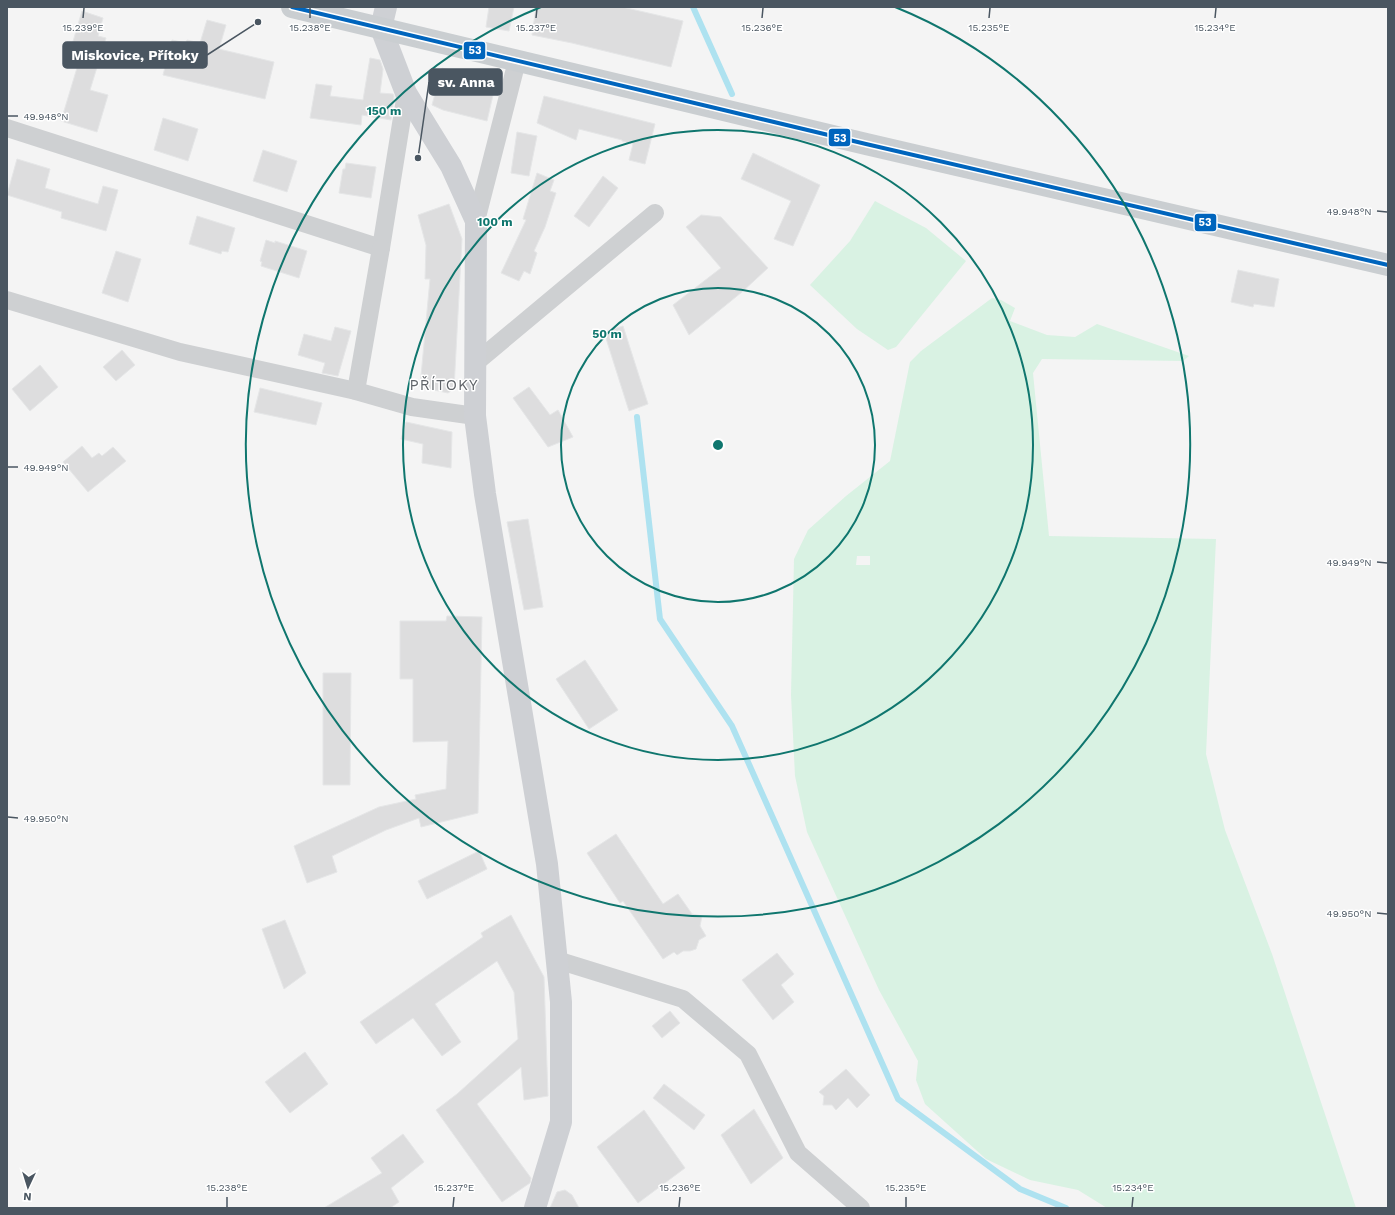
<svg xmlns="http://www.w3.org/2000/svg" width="1395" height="1215" font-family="'Work Sans',sans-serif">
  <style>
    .green { fill: #d9f2e3; fill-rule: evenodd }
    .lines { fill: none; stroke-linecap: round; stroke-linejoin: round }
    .stream { stroke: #aee2f0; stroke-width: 6 }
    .building { fill: #ddddde; stroke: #e5e6e7 }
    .street { stroke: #ced0d2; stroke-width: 18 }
    .secondary { stroke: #ced0d4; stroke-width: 22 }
    .primary { stroke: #caced1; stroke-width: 22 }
    .bus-1-casing { stroke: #fff; stroke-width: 7 }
    .bus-1 { stroke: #0065bd; stroke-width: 4 }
    .ticks { fill: none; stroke: #4a5661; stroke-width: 1.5 }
    .ring { fill: none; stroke: #0f766e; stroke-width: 2 }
    .labels { text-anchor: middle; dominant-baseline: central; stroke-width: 3; stroke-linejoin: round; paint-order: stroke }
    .quarter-label { font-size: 15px; letter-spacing: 1px; fill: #5f6368; stroke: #fff }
    .ticks-label { font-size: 10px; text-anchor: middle; fill: #4a5661; stroke: #fff; stroke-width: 3; stroke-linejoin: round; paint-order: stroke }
    .centre { fill: #0f766e; stroke: #fff; stroke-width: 2 }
    .ring-label { font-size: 12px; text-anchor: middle; font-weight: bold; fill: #0f766e; stroke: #fff; stroke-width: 3; stroke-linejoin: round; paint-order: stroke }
    .leader { fill: none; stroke: #4a5661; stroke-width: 1.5 }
    .callout-dot { fill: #4a5661; stroke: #fff; stroke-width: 1.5 }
    .callout { fill: #4a5661; stroke: #4a5661; stroke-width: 1.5 }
    .callout-label { font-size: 14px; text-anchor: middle; font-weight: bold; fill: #fff }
    .line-badge { stroke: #fff; stroke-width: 1.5 }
    .badge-label { font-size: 11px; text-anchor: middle; font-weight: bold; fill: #fff }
  </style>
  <rect width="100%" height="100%" fill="#f4f4f4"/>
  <g class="green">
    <polygon points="875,201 926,228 966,261 896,347 888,350 857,329 810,285 850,241"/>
    <path d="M992 298 1001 300 1015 308 1010 321 1047 335 1075 337 1097 324 1189 356 1183 361 1042 359 1033 373 1049 536 1216 539 1206 754 1225 830 1272 954 1356 1208H1107L1078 1190 1030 1180 986 1159 925 1104 916 1080 918 1061 879 990 807 832 795 776 791 695 794 559 808 530 846 496 890 461 910 362 921 351ZM857 556H870V565H856Z"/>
  </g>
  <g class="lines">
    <g class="stream">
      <polyline points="693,7 732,94"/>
      <polyline points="637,417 660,619 732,726 898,1099 1020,1189 1066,1208"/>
    </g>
  </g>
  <g class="building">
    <polygon points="489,7 514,7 509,31 486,27"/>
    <polygon points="536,7 622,7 683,21 671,67 572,43 532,35"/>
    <polygon points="82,11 103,18 98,36 106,38 90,90 108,95 97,132 61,121 80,58 69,55"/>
    <polygon points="207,20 226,25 219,49 274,62 265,99 163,75 172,40 186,43 187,40 200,43"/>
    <polygon points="370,58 380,60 383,69 380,93 393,94 394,96 391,120 362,115 361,125 310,118 316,84 332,86 330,96 363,100"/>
    <polygon points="442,68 496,82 487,121 443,110 432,105"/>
    <polygon points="544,96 655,124 645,164 629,160 633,144 622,141 622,140 579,129 576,140 537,123"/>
    <polygon points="163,118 198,129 188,161 154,150"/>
    <polygon points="517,132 537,136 529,176 511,173"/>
    <polygon points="263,150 297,161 287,192 253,181"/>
    <polygon points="753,153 820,185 793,246 774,239 791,201 741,179"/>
    <polygon points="17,159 50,169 45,188 98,204 103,186 118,190 106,231 61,218 62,212 7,195"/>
    <polygon points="346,163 376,167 371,198 339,193 343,169 345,169"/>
    <polygon points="537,173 554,180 550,191 556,193 545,227 534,251 537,253 530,274 524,271 519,281 501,273 526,220 523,219"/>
    <polygon points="603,176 618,188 589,227 574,216"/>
    <polygon points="449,204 462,239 454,389 448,393 420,387 430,279 425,279 426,245 418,215"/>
    <polygon points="701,215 721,217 768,268 742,292 689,335 673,305 721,268 686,227"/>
    <polygon points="197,216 235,228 228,252 222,251 221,254 189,244"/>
    <polygon points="266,240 275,243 275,241 307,251 299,278 261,266 262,262 260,261"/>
    <polygon points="116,251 141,259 128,302 102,293"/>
    <polygon points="1238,270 1279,279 1274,307 1254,304 1253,307 1231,302"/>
    <polygon points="623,326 648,404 629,411 604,332"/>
    <polygon points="335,327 351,331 338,376 322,373 325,363 298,355 304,334 331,341"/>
    <polygon points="122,350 135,365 116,381 103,367"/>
    <polygon points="40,365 58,387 30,411 12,389"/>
    <polygon points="529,387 550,415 558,410 573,437 548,447 513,398"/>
    <polygon points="260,388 322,403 316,425 254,412"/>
    <polygon points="406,422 452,432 451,468 422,463 423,444 401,439"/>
    <polygon points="82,446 92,458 99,453 102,456 113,447 126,461 88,492 63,462"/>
    <polygon points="528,519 543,607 524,610 507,522"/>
    <polygon points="447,616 482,617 478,813 421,827 419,818 386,830 332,856 337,872 307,883 294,846 379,807 416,799 415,795 446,789 448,741 413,742 413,679 400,679 400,621 446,621"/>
    <polygon points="585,660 618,710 589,729 556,679"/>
    <polygon points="323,673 351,673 350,785 323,785"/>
    <polygon points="616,834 663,904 678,894 692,914 702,916 700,926 706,936 699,940 696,949 690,951 683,951 677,955 674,952 663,959 623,901 620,903 587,853"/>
    <polygon points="479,851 487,869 427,899 418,881"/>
    <polygon points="511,915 544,977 548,1096 524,1100 521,1067 477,1104 531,1178 530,1183 502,1202 436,1110 457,1094 518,1039 514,992 497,961 435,1004 461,1042 442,1056 413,1018 376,1044 360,1022 483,937 481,933"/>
    <polygon points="285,920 306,973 284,989 262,929"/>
    <polygon points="777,953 794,974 781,985 794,1002 773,1020 742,980"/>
    <polygon points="670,1011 680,1023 662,1038 652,1026"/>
    <polygon points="305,1052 328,1084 290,1113 265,1082"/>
    <polygon points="846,1069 870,1095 857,1108 848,1098 836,1110 832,1105 823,1105 824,1096 819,1092"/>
    <polygon points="664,1084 705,1115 694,1130 653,1098"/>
    <polygon points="754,1109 783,1158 751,1184 721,1135"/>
    <polygon points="644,1110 685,1168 638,1203 597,1147"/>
    <polygon points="403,1134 424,1162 391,1188 399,1202 390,1208 324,1208 382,1173 371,1158"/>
    <polygon points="565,1190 572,1195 579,1208 550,1208 557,1192"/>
  </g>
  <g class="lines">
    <g class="street">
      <polyline points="7,128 381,248 406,93"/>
      <polyline points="476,221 517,61"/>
      <polyline points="7,300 180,352 356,391 412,407 475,416"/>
      <polyline points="474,364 655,213"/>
      <polyline points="356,391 381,248"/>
      <polyline points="557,960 683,999 748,1054 798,1153 861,1208"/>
    </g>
    <polyline class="secondary" points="386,7 381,28 406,93 451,166 476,221 475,416 485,494 547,864 561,1002 561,1122 535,1208"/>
    <polyline class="primary" points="292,7 866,144 1388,265"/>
    <defs>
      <polyline id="bus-1" points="292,7 866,144 1388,265"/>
    </defs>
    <use href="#bus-1" class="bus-1-casing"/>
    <use href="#bus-1" class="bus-1"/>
  </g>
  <path class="ticks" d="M83 18 84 8M310 18V8M536 18 537 8M762 18 763 8M989 18 990 8M1215 18 1216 8M8 116H18M1377 211 1387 212M8 467H18M1377 562 1387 563M8 817 18 818M1377 913 1387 914M227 1207V1197M453 1207 454 1197M679 1207 680 1197M906 1207V1197M1132 1207 1133 1197"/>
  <g class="ring">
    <circle cx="718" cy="445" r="157"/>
    <circle cx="718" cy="445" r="315"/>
    <path d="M895 7A472 472 0 1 1 541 7"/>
  </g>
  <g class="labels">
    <g class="quarter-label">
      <text x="444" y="385">PŘÍTOKY</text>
    </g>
  </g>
  <g class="ticks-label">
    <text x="83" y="31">15.239°E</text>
    <text x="310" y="31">15.238°E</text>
    <text x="536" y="31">15.237°E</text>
    <text x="762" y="31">15.236°E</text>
    <text x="989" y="31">15.235°E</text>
    <text x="1215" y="31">15.234°E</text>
    <text x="46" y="120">49.948°N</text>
    <text x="1349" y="215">49.948°N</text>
    <text x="46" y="471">49.949°N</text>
    <text x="1349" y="566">49.949°N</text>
    <text x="46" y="822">49.950°N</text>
    <text x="1349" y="917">49.950°N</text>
    <text x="227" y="1191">15.238°E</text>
    <text x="454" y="1191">15.237°E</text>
    <text x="680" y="1191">15.236°E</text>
    <text x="906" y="1191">15.235°E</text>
    <text x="1133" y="1191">15.234°E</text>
  </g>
  <circle cx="718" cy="445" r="6" class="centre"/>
  <g class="ring-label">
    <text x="384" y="115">150 m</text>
    <text x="495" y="226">100 m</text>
    <text x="607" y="338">50 m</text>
  </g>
  <path class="leader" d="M258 22L207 55M418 158L429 82"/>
  <g class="callout-dot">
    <circle cx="258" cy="22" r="4"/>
    <circle cx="418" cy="158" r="4"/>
  </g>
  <g class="callout">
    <rect x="63" y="42" width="144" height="26" rx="4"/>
    <rect x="429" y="69" width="73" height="26" rx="4"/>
  </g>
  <g class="callout-label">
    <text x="135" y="60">Miskovice, Přítoky</text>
    <text x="466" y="87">sv. Anna</text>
  </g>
  <g class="line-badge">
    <rect x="463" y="41" width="23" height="19" rx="4" fill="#0065bd"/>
    <rect x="828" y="128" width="23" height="19" rx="4" fill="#0065bd"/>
    <rect x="1194" y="213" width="23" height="19" rx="4" fill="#0065bd"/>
  </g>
  <g class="badge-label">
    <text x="475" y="54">53</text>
    <text x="840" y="142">53</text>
    <text x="1205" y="226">53</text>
  </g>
  <rect width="1395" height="1215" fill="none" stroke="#4a5661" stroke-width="16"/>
  <g transform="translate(28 1187) rotate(184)" stroke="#ffffff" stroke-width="3" paint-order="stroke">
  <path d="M0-3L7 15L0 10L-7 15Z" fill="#4a5661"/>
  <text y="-6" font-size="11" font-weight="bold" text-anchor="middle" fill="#4a5661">N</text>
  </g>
</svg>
